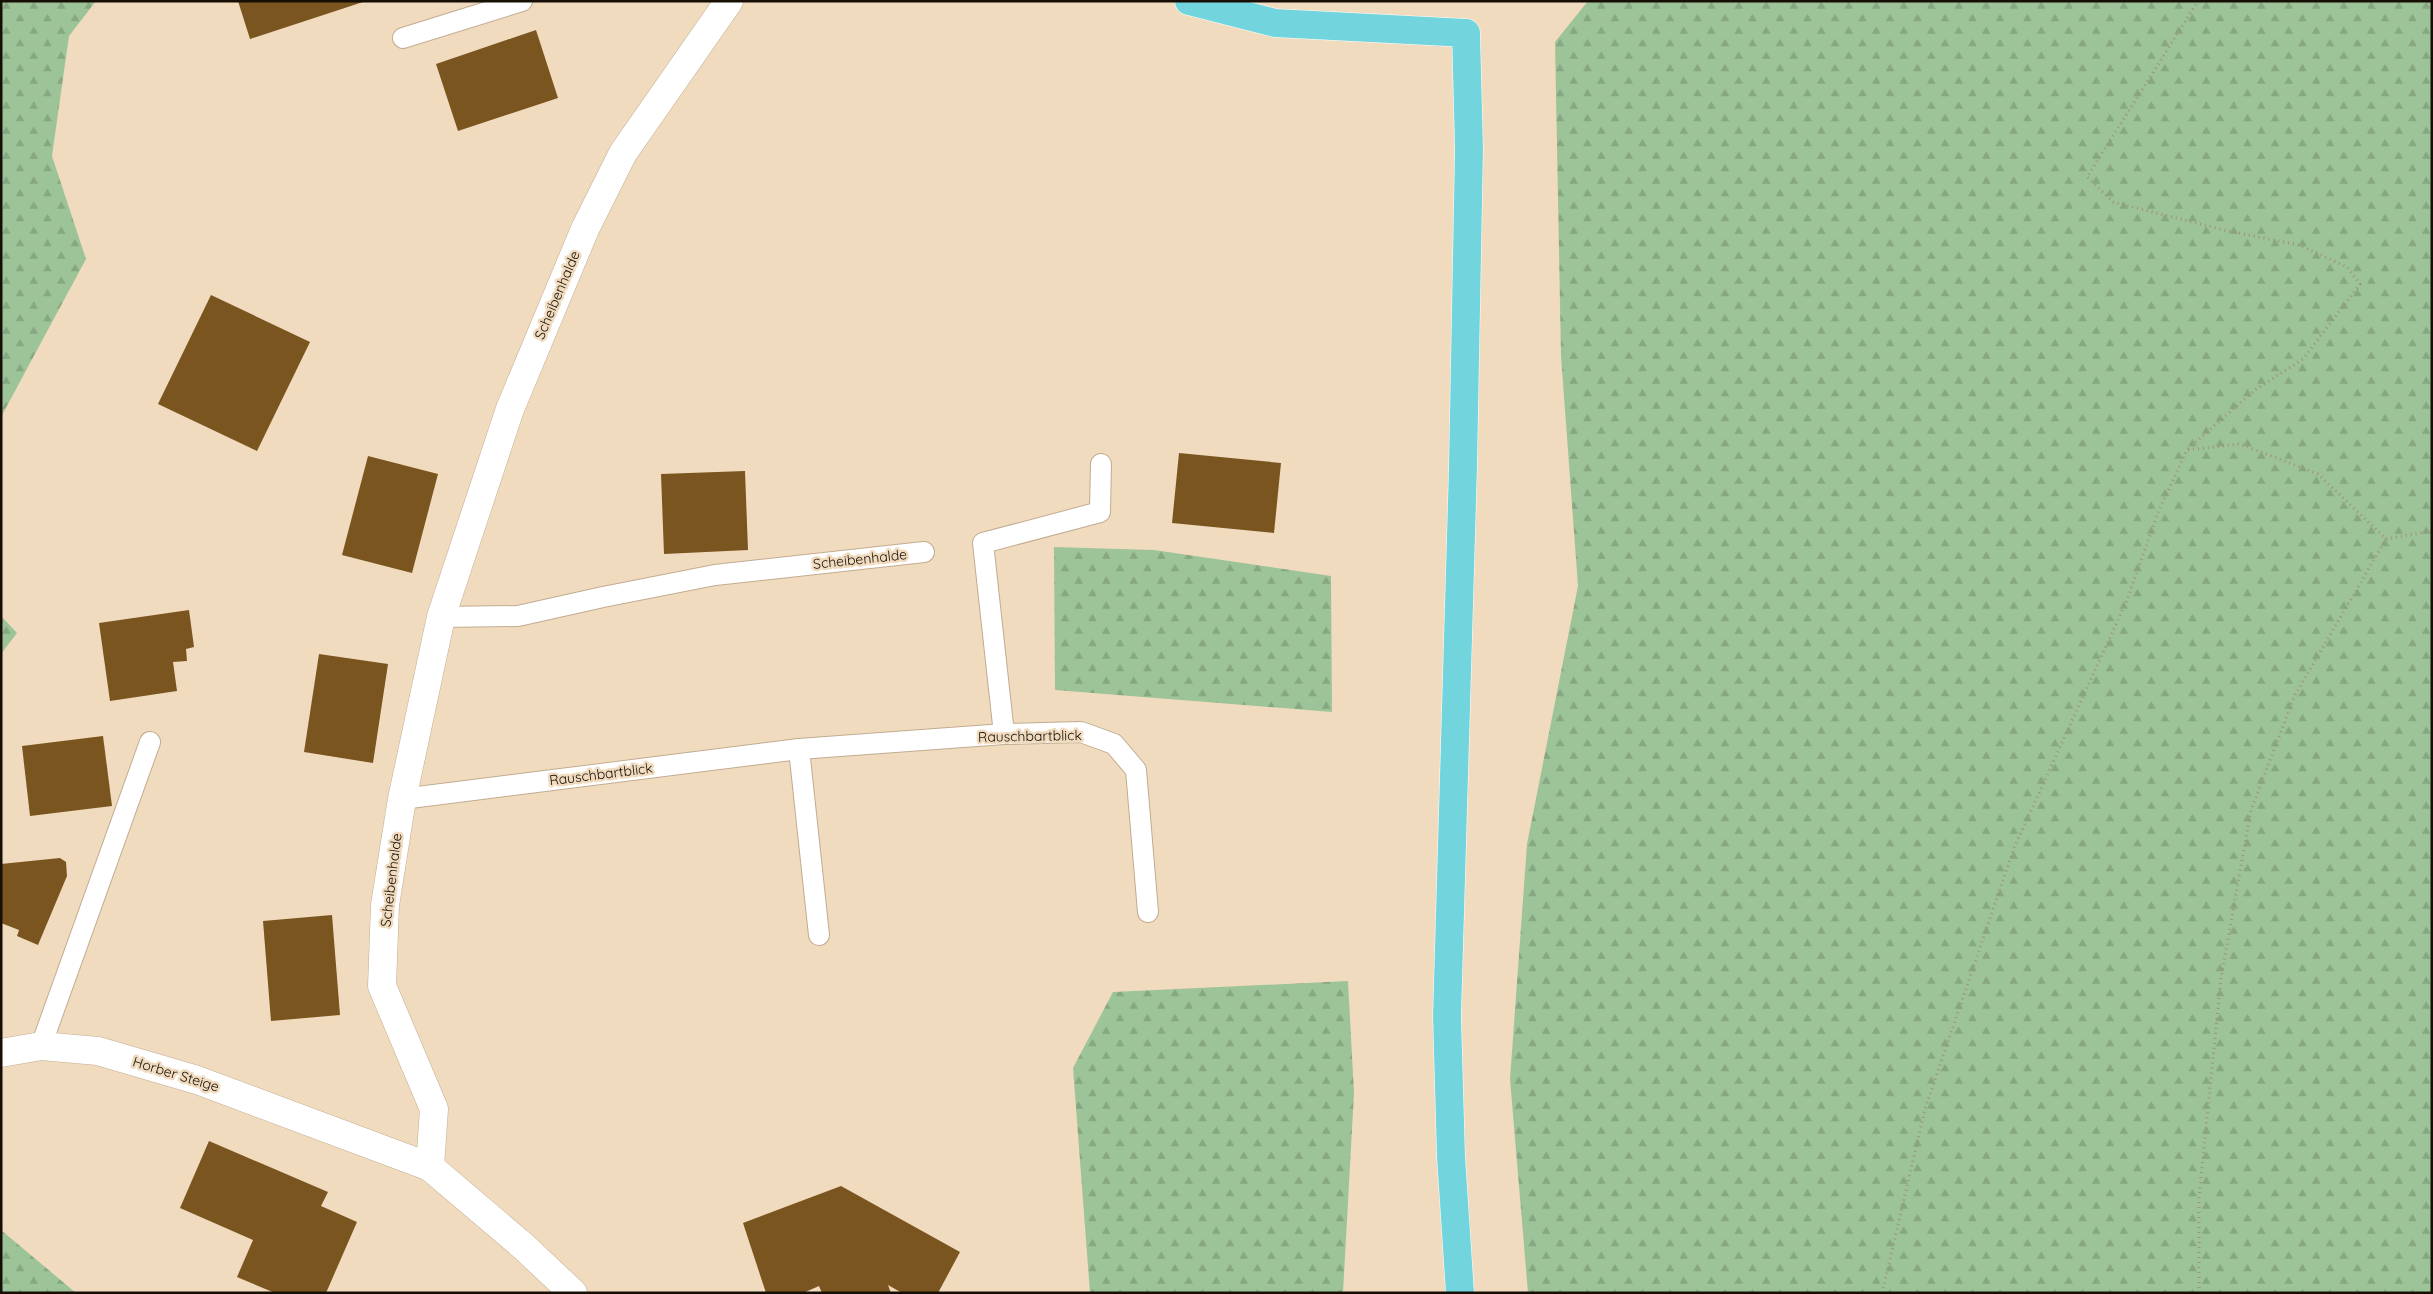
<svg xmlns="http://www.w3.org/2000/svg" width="2433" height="1294" font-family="Quicksand,sans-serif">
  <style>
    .forest { fill: url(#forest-firs) }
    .building { fill: #7a551f }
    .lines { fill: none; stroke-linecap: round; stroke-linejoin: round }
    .lane-casing { stroke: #c2ac91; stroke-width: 22 }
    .street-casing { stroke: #c2ac91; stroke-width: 29 }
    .primary-casing { stroke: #fff; stroke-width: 29 }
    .path { stroke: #a1907b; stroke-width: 3; stroke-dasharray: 1 4; stroke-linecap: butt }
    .lane { stroke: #fff; stroke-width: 20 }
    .street { stroke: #fff; stroke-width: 28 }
    .primary { stroke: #72d5dd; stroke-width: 28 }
    .labels { text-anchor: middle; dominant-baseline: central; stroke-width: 5; stroke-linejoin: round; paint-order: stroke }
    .street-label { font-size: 14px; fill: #170f06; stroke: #f1dbbf }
  </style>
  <defs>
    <pattern id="forest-firs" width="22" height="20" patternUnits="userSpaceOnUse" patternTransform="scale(1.25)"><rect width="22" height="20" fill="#9dc498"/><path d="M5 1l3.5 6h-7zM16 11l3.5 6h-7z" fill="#86a782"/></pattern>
  </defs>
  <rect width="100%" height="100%" fill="#f1dbbf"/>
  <g class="forest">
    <polygon points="1,1 96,1 69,36 52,156 86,259 1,417"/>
    <polygon points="1588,1 2432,1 2432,1293 1528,1293 1510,1079 1527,844 1578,586 1561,356 1555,42"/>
    <polygon points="1054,547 1154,550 1331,576 1332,712 1055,690"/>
    <polygon points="1,616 17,633 1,654"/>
    <polygon points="1348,981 1354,1093 1343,1293 1090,1293 1073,1068 1113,992"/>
    <polygon points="1,1230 76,1293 1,1293"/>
  </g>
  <g class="building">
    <polygon points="238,1 363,1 363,2 250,39"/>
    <polygon points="536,30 558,98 458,131 436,64"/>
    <polygon points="211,295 310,342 257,451 158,404"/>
    <polygon points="1179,453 1281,463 1274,533 1172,523"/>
    <polygon points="368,456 438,474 412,573 342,555"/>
    <polygon points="745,471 748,550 664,554 661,474"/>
    <polygon points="189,610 194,647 186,649 187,661 173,662 177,691 110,701 99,623"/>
    <polygon points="319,654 388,664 373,763 304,752"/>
    <polygon points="103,736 112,806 30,816 22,746"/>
    <polygon points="60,858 66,862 67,876 38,945 17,936 19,930 1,923 1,864"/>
    <polygon points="332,915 340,1015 271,1021 263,921"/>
    <polygon points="209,1141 328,1192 321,1206 357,1222 326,1293 275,1293 237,1277 253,1240 180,1208"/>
    <polygon points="841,1186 960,1252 938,1293 902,1293 888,1285 891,1293 822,1293 819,1286 803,1293 766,1293 743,1223"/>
  </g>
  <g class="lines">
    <defs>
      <g id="lane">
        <polyline points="403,38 522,1"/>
        <polyline points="441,617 518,616 603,597 715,575 924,552"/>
        <polyline points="1004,734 983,543 1100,512 1101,464"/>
        <polyline points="799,749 819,935"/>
        <polyline points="402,799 799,749 1004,734 1081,732 1114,744 1136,770 1148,912"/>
        <polyline points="41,1046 150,742"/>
      </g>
      <g id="street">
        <polyline points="1,1053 41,1046 98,1051 197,1080 430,1167 523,1246 573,1293"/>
        <polyline points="430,1167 434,1109 382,986 385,905 402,799 441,617 510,409 585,229 623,153 729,1"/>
      </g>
      <polyline id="primary" points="1189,1 1275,23 1466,33 1469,149 1463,467 1447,1016 1451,1157 1460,1293"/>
    </defs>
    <use href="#lane" class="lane-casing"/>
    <use href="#street" class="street-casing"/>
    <use href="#primary" class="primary-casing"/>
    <g class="path">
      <polyline points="2188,449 2255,390 2303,359 2360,284 2347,267 2299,245 2224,230 2113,202 2087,177 2198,1"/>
      <polyline points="1882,1293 1925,1109 2014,848 2127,600 2159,510 2187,450 2240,444 2318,474 2386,539 2432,531"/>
      <polyline points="2199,1293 2199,1198 2221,978 2251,810 2295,695 2386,539"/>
    </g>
    <use href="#lane" class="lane"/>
    <use href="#street" class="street"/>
    <use href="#primary" class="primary"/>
  </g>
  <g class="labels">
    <g class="street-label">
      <text transform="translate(557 295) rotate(-67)">Scheibenhalde</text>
      <text transform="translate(860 559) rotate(-6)">Scheibenhalde</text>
      <text transform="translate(1030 736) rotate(-1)">Rauschbartblick</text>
      <text transform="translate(601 774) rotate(-7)">Rauschbartblick</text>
      <text transform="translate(391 880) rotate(-83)">Scheibenhalde</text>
      <text transform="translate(176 1074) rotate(17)">Horber Steige</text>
    </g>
  </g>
  <rect width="2433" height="1294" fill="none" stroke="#170f06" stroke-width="5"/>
</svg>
